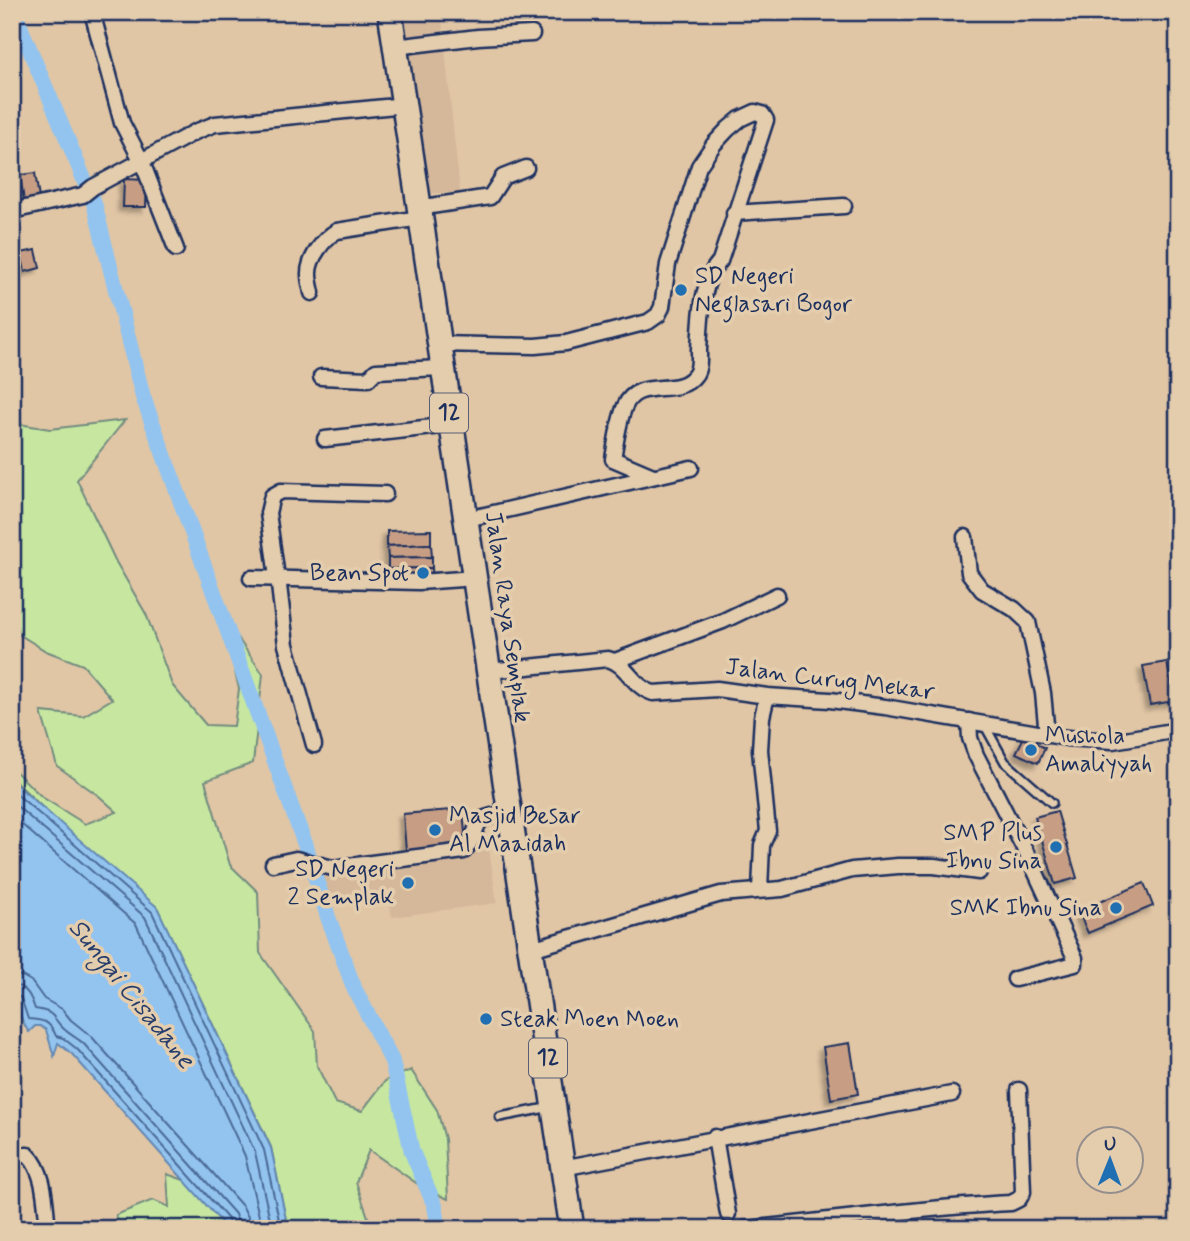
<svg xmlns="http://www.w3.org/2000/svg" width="1190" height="1241" font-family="Mynerve,sans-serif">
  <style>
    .built { fill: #d5b79a }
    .green { fill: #c7e7a0; stroke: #718b7f; stroke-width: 2 }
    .water { fill: #93c4ef; stroke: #6388b5; stroke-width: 2 }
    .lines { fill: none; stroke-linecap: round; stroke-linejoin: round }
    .shore { stroke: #4b6b98; stroke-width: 2 }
    .canal { stroke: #93c4ef; stroke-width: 16 }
    .building { fill: #c79e84; stroke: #1b2f5e; stroke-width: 2; filter: url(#shadow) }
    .service-casing { stroke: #1b2f5e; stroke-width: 12 }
    .minor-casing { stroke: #1b2f5e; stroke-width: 19 }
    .primary-casing { stroke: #1b2f5e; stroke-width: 28 }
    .service { stroke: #e4cdad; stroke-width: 7 }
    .minor { stroke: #e4cdad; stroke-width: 14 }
    .primary { stroke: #e4cdad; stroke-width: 23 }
    .poi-dot { fill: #1f6fb2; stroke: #e4cdad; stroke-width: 2.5 }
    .labels { text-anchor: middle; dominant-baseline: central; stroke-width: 7; stroke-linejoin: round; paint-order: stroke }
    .shield { fill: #e4cdad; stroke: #575e76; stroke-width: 2 }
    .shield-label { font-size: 23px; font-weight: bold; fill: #1b2f5e }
    .poi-label { font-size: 24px; fill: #1b2f5e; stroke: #e4cdad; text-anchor: start }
    .street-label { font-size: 24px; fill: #1b2f5e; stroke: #e4cdad }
    .water-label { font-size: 26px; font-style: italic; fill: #273e6c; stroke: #e4cdad }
  </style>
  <defs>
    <filter id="shadow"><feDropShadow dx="-4.5" dy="4.5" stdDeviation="2" flood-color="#0004"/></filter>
  </defs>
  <rect width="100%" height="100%" fill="#e1c6a5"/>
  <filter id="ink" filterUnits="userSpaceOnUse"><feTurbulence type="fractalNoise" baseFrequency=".0143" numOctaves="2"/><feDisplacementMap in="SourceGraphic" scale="14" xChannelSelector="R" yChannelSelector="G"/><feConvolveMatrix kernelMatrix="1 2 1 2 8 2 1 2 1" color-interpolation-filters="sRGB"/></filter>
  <g filter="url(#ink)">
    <g class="built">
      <polygon points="403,12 441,12 460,193 428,193"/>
      <polygon points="489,849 497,903 392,917 388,893 324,902 320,873"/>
    </g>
    <g class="green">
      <polygon points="125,420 77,480 116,562 146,614 172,685 206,725 234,726 239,689 221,614 263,674 253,763 205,781 230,865 258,892 260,953 315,1031 317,1066 335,1103 362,1111 385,1081 411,1070 437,1110 445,1139 448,1199 425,1189 369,1150 356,1182 372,1229 288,1229 271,1147 157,907 65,829 12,778 12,768 42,797 85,824 117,812 99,796 57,766 41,712 83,716 112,699 83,665 46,651 12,630 12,423 50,429"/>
      <polygon points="167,1174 223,1194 236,1229 115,1229 116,1215 153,1200 169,1207"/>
    </g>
    <path class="water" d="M12 781 157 907 271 1148 288 1229H224L223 1224 72 1054 58 1043 54 1056 46 1030 40 1026H35L29 1032C20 1021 20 1009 12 997Z"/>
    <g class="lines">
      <g class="shore">
        <polyline points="12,790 152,912 264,1150 281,1229"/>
        <polyline points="12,802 145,917 255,1152 272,1229"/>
        <polyline points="12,816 136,924 245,1156 262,1229"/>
        <polyline points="12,975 22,976 31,981 44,999 62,1009 71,1020 91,1036 243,1207 248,1217 250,1229"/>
        <path d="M12 985C27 986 31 997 35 1009 56 1012 51 1017 64 1029 69 1034 77 1038 83 1043L235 1214 239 1229"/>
        <path d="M12 994 21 998 28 1019C44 1020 50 1021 56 1036L63 1038 77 1049 228 1219 230 1229"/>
      </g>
      <polyline class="canal" points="14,12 94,203 143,397 307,850 328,917 354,988 392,1061 412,1152 435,1206 439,1229"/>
    </g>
    <g class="building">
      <polygon points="35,173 39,198 24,201 20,175"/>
      <polygon points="124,179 147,180 146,207 123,207"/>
      <polygon points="36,250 40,268 25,272 21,253"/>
      <polygon points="431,530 431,544 387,546 387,531"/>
      <polygon points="431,544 432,557 388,558 387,546"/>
      <polygon points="432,557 432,568 388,569 388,558"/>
      <polygon points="432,568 433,579 389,581 388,569"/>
      <polygon points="1167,662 1174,701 1150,705 1143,666"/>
      <polygon points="1172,680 1178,680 1178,712"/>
      <polygon points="1024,737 1045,748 1038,763 1016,753"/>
      <polygon points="463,809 466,846 406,851 403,814"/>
      <polygon points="1057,811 1077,878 1055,884 1035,817"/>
      <polygon points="1144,883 1153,906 1088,933 1078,911"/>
      <polygon points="850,1043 858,1094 831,1099 823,1047"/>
    </g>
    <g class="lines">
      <defs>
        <g id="service">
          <polyline points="984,724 1005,762 1052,803"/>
          <polyline points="500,1117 551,1107"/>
        </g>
        <g id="minor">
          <polyline points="92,12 122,123 142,162 176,249"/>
          <polyline points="395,47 478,37 532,34"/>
          <polyline points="418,208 490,197 503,177 526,168"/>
          <polyline points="12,211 83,195 93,187 195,132 215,124 405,105"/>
          <polyline points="734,213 844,206"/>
          <path d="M312 293C311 287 309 281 309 275 308 259 324 238 337 231L420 218"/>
          <path d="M439 344 535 346 566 343 648 322 658 315 662 307 668 264 699 166 714 144 728 129 740 119 755 112 762 114 766 120 720 261C700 282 701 322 699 349 699 357 700 369 695 375 678 399 638 376 625 406 618 422 616 442 613 459L653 476"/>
          <polyline points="321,377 368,379 376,371 442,368"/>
          <polyline points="325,439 451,425"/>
          <polyline points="467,519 691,468"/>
          <polyline points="965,537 969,573 982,590 1014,609 1028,622 1043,693 1047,735"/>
          <polyline points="277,577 268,513 272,496 281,491 385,494"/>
          <polyline points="278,577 286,645 314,745"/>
          <polyline points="251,578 419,582 476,578"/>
          <polyline points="615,661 723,621 777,595"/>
          <path d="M488 671 608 659C627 664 633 687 653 693L717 689 767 696 830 700 885 707 1067 738 1113 741 1178 730"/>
          <polyline points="969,721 970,738 976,755 1030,860 1075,958 1075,964 1015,979"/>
          <path d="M273 864 296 859 333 868 464 851C485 826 465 817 509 814"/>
          <polyline points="760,890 762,845 768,831 760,750 762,717 767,696"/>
          <polyline points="531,949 721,894 782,889 852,870 898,866 934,866 979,872"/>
          <polyline points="715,1137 728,1214"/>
          <path d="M12 1155H28C46 1173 45 1205 48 1229"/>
          <polyline points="562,1168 952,1094"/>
          <path d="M745 1229C834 1221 922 1207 1011 1203L1019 1199 1023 1192 1019 1090"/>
        </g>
        <polyline id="primary" points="390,12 572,1229"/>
      </defs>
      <use href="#service" class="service-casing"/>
      <use href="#minor" class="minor-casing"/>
      <use href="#primary" class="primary-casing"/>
      <use href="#service" class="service"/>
      <use href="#minor" class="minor"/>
      <use href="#primary" class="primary"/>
    </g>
  </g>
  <g class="poi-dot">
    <circle cx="681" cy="290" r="7"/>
    <circle cx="423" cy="573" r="7"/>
    <circle cx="1031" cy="750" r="7"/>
    <circle cx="435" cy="830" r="7"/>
    <circle cx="1056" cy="847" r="7"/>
    <circle cx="408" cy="883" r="7"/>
    <circle cx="1116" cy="908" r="7"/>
    <circle cx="486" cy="1019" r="7"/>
  </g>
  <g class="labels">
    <g class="shield">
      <rect x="430" y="393.5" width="38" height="39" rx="5"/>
      <rect x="529" y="1038.5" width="38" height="39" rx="5"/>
    </g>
    <g class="shield-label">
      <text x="449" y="413">12</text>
      <text x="548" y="1058">12</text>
    </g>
    <g class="poi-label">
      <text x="695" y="276">SD Negeri<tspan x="695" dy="28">Neglasari Bogor</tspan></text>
      <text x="409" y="573" text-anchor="end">Bean Spot</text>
      <text x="1045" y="736">Mushola<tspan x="1045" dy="28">Amaliyyah</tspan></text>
      <text x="449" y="816">Masjid Besar<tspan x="449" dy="28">Al Maaidah</tspan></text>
      <text x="1042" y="833" text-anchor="end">SMP Plus<tspan x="1042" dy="28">Ibnu Sina</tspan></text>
      <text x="394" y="869" text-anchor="end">SD Negeri<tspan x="394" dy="28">2 Semplak</tspan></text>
      <text x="1102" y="908" text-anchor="end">SMK Ibnu Sina</text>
      <text x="500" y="1019">Steak Moen Moen</text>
    </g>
    <g class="street-label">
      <text transform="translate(507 617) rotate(82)">Jalan Raya Semplak</text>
      <text transform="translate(830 680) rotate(7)">Jalan Curug Mekar</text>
    </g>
    <g class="water-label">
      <text transform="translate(131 994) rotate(51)">Sungai Cisadane</text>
    </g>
  </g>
  <rect width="1190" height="1241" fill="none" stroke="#e4cdad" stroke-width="42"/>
  <rect x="21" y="21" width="1148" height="1199" fill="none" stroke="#1b2f5e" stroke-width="2.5" filter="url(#ink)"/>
  <g transform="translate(1110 1160) rotate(1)"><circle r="33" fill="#e4cdad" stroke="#948e8d" stroke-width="2"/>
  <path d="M0-5L12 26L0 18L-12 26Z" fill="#1f6fb2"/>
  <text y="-10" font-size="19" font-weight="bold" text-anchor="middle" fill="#1b2f5e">U</text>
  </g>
</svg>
